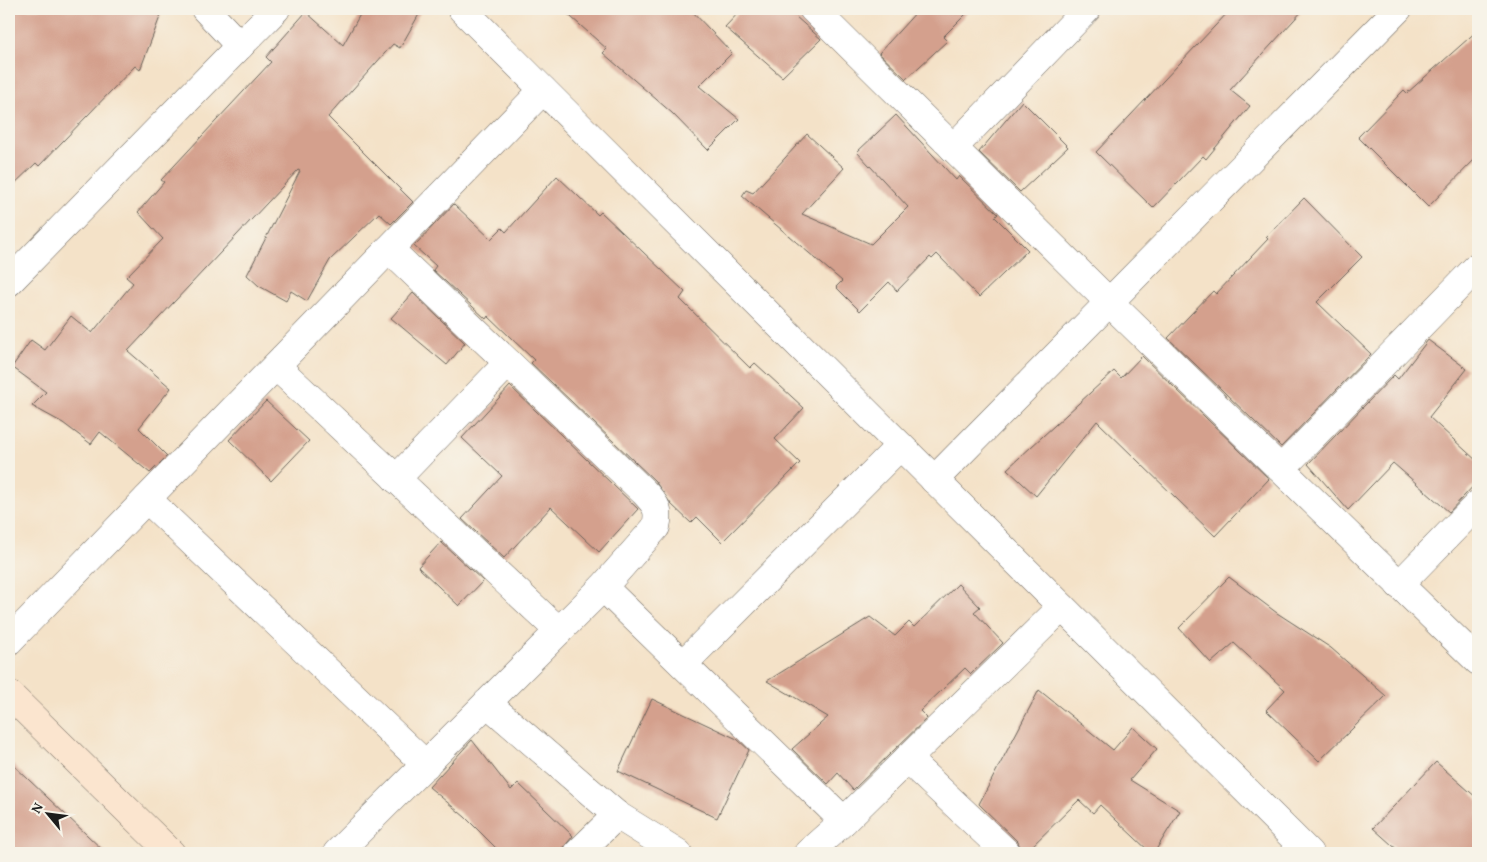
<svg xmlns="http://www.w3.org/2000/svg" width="1487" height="862" font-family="'Gentium Book Plus',serif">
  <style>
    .building { fill: #d4a08d }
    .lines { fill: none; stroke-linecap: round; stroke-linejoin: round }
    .street-casing { stroke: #686158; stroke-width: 29 }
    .secondary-casing { stroke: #686158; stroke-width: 29 }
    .street { stroke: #fff; stroke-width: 28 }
    .secondary { stroke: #fbe5cf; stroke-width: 28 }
  </style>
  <rect width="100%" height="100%" fill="#f7f3e8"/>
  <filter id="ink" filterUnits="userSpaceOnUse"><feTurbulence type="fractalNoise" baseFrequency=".02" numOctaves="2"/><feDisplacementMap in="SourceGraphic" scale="10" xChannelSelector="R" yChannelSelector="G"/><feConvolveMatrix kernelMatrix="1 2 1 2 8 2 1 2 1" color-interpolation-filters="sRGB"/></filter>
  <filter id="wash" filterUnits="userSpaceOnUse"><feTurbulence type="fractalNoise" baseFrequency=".0096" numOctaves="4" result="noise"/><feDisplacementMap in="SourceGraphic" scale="20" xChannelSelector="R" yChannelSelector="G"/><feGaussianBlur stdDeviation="1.12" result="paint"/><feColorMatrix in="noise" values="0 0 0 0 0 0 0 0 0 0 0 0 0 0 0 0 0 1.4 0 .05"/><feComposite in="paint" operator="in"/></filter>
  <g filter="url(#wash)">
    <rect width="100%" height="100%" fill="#f4e2c8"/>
    <g id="blocks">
      <g class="building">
        <polygon points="9,9 163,9 140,70 135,66 39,166 36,163 9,189"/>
        <polygon points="363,9 422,9 400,48 393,44 328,117 413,202 391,224 379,213 330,260 307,301 291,291 286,301 259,286 247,275 300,171 298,170 128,351 171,388 139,428 167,456 150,473 100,432 91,444 63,423 32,406 46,392 12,367 31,340 45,350 71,316 92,333 133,283 126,277 163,239 138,212 164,182 161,180 271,62 266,57 306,12 343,45"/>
        <polygon points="562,9 690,9 732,53 699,86 739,119 708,150 672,113 603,53 607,49"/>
        <polygon points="742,9 787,9 821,39 782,77 725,27"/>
        <polygon points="919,9 971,9 943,37 947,41 906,79 879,53"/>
        <polygon points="1231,9 1304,9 1230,90 1250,106 1206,159 1203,156 1153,208 1096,152"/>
        <polygon points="1478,30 1478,156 1428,207 1358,137 1404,90 1407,93"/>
        <polygon points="1022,101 1068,147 1020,192 979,152"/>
        <polygon points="896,115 956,180 959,176 998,214 995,217 1028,250 979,297 937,254 932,259 930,257 897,291 889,282 860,311 836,287 842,281 742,196 746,190 753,193 807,134 844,168 802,214 871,244 908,207 857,152"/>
        <polygon points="557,176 598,215 601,212 685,292 680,299 750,368 755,363 804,408 775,439 800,463 722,542 697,517 691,523 671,504 655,481 531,363 534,360 488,316 486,319 433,270 436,266 414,246 454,204 491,239 502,228 506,232"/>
        <polygon points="1304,198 1362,257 1317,302 1371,354 1281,447 1168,338 1213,291 1216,294 1268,239 1266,237"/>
        <polygon points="413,293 465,343 447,365 391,318"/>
        <polygon points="1428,340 1467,369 1429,417 1478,462 1478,481 1449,512 1393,463 1348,510 1308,464 1394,375 1398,379"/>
        <polygon points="1142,356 1269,479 1215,536 1097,421 1036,496 1007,469 1114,371 1121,378"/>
        <polygon points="510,386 638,509 599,552 551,507 504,558 462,519 502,476 462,438"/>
        <polygon points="266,401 309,441 271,481 229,440"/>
        <polygon points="441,542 483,581 459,606 418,567"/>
        <polygon points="1229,577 1277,613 1331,648 1386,696 1319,761 1266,710 1285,690 1234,643 1211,663 1179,628"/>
        <polygon points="958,584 980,607 974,612 1003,643 971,674 965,668 920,711 927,718 853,790 838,773 828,784 792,749 828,717 767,681 870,617 895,636 909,622 914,627"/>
        <polygon points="1039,690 1113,750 1133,727 1157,749 1130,780 1180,811 1154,853 1151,853 1100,805 1093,813 1079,800 1025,853 1022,853 1018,842 979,804"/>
        <polygon points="652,699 737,739 749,750 717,818 618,771"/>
        <polygon points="472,740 511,790 518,783 573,836 563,848 563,853 501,853 465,817 429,787"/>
        <polygon points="9,761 106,853 9,853"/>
        <polygon points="1436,762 1478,799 1478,853 1401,853 1373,828"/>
      </g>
    </g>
  </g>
  <g filter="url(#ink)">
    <use href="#blocks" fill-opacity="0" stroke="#686158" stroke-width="1"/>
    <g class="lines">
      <defs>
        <g id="street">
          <polyline points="205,9 240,46"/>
          <polyline points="462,9 1309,853"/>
          <polyline points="813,9 1109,302 1478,661"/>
          <polyline points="953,148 1087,9"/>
          <polyline points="9,282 276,9"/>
          <polyline points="276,366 559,631"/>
          <polyline points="1281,469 1478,266"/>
          <polyline points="396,479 508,363"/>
          <polyline points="934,480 1398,9"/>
          <polyline points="147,499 426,765"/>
          <polyline points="1399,585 1478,504"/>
          <polyline points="603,587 844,821"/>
          <polyline points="9,641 543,90"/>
          <polyline points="683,664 900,446"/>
          <polyline points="487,703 617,815 678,853"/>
          <polyline points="907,759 1007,853"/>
          <path d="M337 853 603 587 656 527C660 509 656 505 644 492L389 249"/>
          <polyline points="578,853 617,815"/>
          <polyline points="808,853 844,821 1062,607"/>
        </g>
        <polyline id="secondary" points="9,694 171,853"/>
      </defs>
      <use href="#street" class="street-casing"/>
      <use href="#secondary" class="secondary-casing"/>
      <use href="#street" class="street"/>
      <use href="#secondary" class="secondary"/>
    </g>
  </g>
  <rect width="1487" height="862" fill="none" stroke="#f7f3e8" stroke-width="30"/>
  <g transform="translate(48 814) rotate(299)" stroke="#f7f3e8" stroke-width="4" paint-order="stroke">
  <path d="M0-4L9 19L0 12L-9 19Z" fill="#1c1c1c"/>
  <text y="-8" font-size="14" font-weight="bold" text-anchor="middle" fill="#1c1c1c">N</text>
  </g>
</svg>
